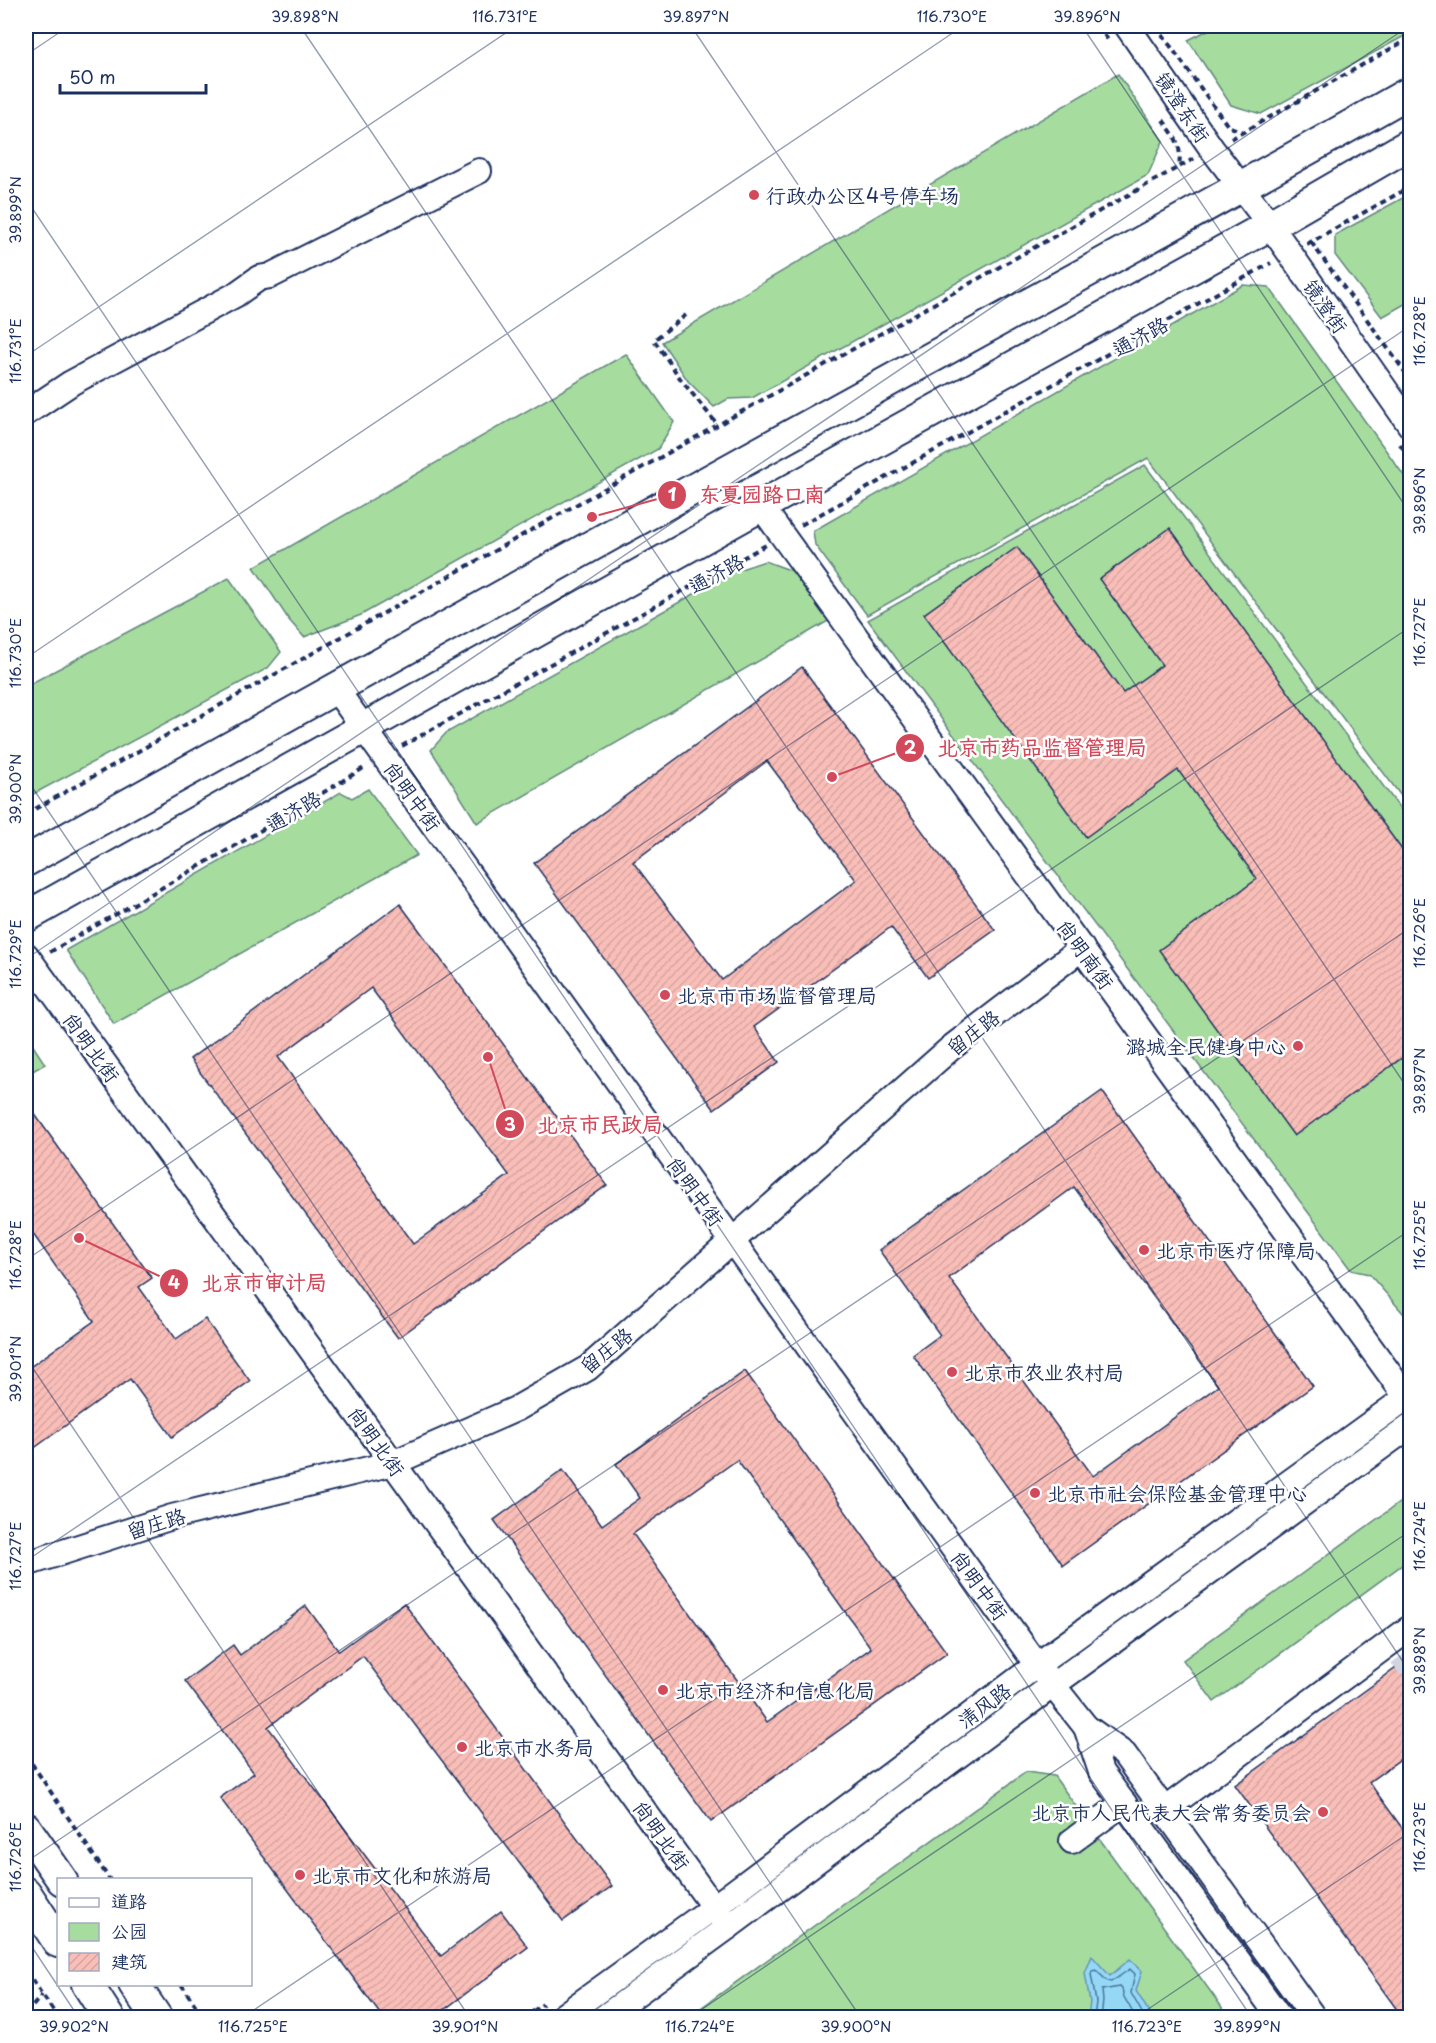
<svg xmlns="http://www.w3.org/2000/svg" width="1436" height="2043" font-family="'Playpen Sans','LXGW WenKai TC',sans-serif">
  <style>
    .green { fill: #a7dc9f; stroke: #61867e; stroke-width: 1.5 }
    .water { fill: #94d8f6; stroke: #6494b9; stroke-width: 1.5 }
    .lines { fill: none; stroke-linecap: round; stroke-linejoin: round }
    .shore { stroke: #4b739b; stroke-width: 1.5 }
    .building { fill: url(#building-hatch); stroke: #1b2f5e; stroke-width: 1.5; fill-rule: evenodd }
    .minor-tunnel { stroke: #d1d5df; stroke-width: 24; stroke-dasharray: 24 12; stroke-linecap: butt }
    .minor-casing { stroke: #1b2f5e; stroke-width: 28 }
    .major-casing { stroke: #1b2f5e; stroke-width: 34 }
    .path { stroke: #1b2f5e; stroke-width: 4; stroke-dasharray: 6 4.5; stroke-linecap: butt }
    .minor { stroke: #fff; stroke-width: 24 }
    .major { stroke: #fff; stroke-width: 30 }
    .ticks { fill: none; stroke: #1b2f5e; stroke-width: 1.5; stroke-opacity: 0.45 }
    .poi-dot { fill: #d1495b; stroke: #fff; stroke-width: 2 }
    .labels { text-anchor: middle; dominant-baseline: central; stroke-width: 5; stroke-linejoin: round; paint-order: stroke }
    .street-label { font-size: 20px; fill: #1b2f5e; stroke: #fff }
    .poi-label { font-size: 20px; fill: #1b2f5e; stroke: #fff; text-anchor: start }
    .leader { fill: none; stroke: #d1495b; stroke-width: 2 }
    .callout-dot { fill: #d1495b; stroke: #fff; stroke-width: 2 }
    .mark-label { font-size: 18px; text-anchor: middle; font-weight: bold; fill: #fff }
    .callout-label { font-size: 21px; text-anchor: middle; font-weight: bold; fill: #d1495b; stroke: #fff; stroke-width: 5; stroke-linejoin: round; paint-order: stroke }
    .neatline { fill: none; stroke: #1b2f5e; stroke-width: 2 }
    .ticks-label { font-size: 15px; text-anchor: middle; fill: #1b2f5e }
  </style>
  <defs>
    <pattern id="building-hatch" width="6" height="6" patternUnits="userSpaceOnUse" patternTransform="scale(1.5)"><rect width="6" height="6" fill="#fabeb8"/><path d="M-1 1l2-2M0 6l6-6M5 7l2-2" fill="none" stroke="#d6a4a1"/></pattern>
  </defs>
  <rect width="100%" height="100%" fill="#fff"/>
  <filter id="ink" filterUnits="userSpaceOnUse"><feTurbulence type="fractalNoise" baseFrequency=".0167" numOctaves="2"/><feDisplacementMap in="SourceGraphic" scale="12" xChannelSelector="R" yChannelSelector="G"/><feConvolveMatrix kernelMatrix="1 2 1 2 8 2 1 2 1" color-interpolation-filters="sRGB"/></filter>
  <g filter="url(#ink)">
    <g class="green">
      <polygon points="1216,26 1410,26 1410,33 1261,114 1231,105 1188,40"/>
      <polygon points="1118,74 1163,141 1148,175 752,398 728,399 714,407 688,381 662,342"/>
      <polygon points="1410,194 1410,301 1382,317 1335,255 1335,235"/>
      <polygon points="1243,285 1269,287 1410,484 1410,808 1148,458 867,615 815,545 813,531"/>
      <polygon points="626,354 674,422 658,449 361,615 304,637 289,620 254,567"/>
      <polygon points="1145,465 1410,822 1410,1321 1369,1274 1351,1270 868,620"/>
      <polygon points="765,561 795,572 830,620 477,823 431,750 446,733 735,571"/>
      <polygon points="229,578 281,652 268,668 26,798 26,686"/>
      <polygon points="368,789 417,855 114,1024 66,950 341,792 352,798"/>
      <polygon points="26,1035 45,1064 26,1075"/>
      <polygon points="1410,1495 1410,1559 1214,1702 1183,1660"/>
      <polygon points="1026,1772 1054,1776 1229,2017 687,2018"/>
    </g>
    <polygon class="water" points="1092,1956 1110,1976 1130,1959 1142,1971 1136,1991 1152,2017 1088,2017 1090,2002 1085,1973"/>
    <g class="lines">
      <g class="shore">
        <polyline points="1094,2018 1096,2002 1091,1974 1092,1971 1096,1970 1106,1980 1111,1982 1130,1969 1135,1974 1131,1993 1145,2018"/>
        <polyline points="1101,2018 1103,2001 1102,1990 1120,1987 1122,1989 1124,1997 1136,2018"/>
      </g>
    </g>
    <g class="building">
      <polygon points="1170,528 1410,861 1410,1052 1294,1136 1159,950 1257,879 1178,770 1086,837 924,614 1017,547 1123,693 1162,665 1099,579"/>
      <path d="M802 667 995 930 928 978 891 927 754 1027 779 1062 714 1109 534 863ZM767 761 856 880 722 980 633 862Z"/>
      <path d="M400 904 607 1185 398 1338 190 1059ZM371 988 509 1175 413 1244 278 1057Z"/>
      <path d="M1102 1091 1313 1386 1063 1565 913 1355 940 1335 879 1250ZM1074 1187 1218 1386 1093 1476 949 1278Z"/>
      <polygon points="26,1102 152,1278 139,1287 176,1339 205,1319 250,1381 172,1437 130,1379 26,1454 26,1370 94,1321 26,1224"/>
      <path d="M745 1371 947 1653 711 1822 494 1520 563 1470 602 1525 640 1498 616 1464ZM737 1460 871 1648 767 1722 633 1534Z"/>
      <polygon points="404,1603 612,1886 563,1921 363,1656 268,1727 441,1956 501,1911 528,1947 433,2018 383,2018 220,1798 254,1773 185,1681 233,1645 240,1655 306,1606 339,1651"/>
      <polygon points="1410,1658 1410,1752 1369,1782 1410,1839 1410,2018 1403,2018 1235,1785"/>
    </g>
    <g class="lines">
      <polyline class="minor-tunnel" points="1401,1656 1410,1668"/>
      <defs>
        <g id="minor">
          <polyline points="1127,26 1212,149 1270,225 1410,425"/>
          <polyline points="26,413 71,383 235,295 259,278 270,276 479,171"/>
          <polyline points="761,506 1410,1402"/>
          <polyline points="335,688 1037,1665 1086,1727 1124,1754 1314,2018"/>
          <polyline points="26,955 728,1927"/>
          <polyline points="26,1564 172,1517 393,1463 516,1409 588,1368 952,1047 1082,948"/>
          <polyline points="1086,1727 1101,1772 1280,2018"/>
          <polyline points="1163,1811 1410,1628"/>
          <polyline points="1072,1841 1124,1803"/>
          <polyline points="560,2018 714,1907 1037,1665 1410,1395"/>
          <polyline points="603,2018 728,1927 1053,1685 1410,1426"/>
        </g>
        <g id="major">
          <path d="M26 861C242 742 456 620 672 501 918 364 1166 230 1410 92"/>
          <polyline points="26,917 761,506 1270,225 1410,144"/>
          <polyline points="26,1828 62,1880"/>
          <polyline points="26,1893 58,1942"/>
          <polyline points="87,1984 109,2018"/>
          <polyline points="134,1984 157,2018"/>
        </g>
      </defs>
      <use href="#minor" class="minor-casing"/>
      <use href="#major" class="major-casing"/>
      <g class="path">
        <polyline points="1098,26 1108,40"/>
        <polyline points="1156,26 1228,126 1243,132"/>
        <path d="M1163 120C1176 138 1182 145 1179 167"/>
        <polyline points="1231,139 1410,38"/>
        <polyline points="1311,242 1410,379"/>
        <polyline points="1307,244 1410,187"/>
        <polyline points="686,315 654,340 682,381 717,424"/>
        <polyline points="1400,444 1410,459"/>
        <polyline points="801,525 1271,263"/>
        <polyline points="402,746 766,545"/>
        <path d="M26 814C416 596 804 375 1195 158"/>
        <polyline points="50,952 245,840 367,766"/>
        <polyline points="26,1755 110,1880"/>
        <polyline points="26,1971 58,2018"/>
        <polyline points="181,1984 204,2018"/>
        <polyline points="26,2014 42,1995"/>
        <polyline points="524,2018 543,2004"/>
      </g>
      <use href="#minor" class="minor"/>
      <use href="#major" class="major"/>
    </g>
  </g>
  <path class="ticks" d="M300 26 1410 1672M691 26 1410 1092M1082 26 1410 513M26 55 69 26M26 199 1252 2018M26 356 516 26M26 658 963 26M26 778 861 2018M26 959 1409 26M26 1260 1410 326M26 1358 470 2018M26 1561 1410 627M26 1862 1410 928M26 1938 79 2018M242 2018 1410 1230M689 2018 1410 1531M1135 2018 1410 1832"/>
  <g class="poi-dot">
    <circle cx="754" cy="195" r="6"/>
    <circle cx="665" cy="995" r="6"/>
    <circle cx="1298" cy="1046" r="6"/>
    <circle cx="1144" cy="1250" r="6"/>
    <circle cx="952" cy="1372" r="6"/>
    <circle cx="1035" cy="1493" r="6"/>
    <circle cx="663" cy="1690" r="6"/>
    <circle cx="462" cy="1747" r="6"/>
    <circle cx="1323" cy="1812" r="6"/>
    <circle cx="300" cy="1875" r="6"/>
  </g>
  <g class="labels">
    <g class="street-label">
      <text transform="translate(1183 107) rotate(56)">镜澄东街</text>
      <text transform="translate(1326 306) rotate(55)">镜澄街</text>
      <text transform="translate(1140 336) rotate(-29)">通济路</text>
      <text transform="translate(716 573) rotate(-29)">通济路</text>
      <text transform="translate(413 796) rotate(54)">尚明中街</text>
      <text transform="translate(293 811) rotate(-31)">通济路</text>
      <text transform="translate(1086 954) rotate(54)">尚明南街</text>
      <text transform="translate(973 1032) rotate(-38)">留庄路</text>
      <text transform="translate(92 1047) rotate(54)">尚明北街</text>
      <text transform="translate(696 1191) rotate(54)">尚明中街</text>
      <text transform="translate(606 1350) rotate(-39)">留庄路</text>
      <text transform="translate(377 1441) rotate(54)">尚明北街</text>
      <text transform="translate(156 1523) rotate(-17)">留庄路</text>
      <text transform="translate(980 1585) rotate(54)">尚明中街</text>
      <text transform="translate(984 1705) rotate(-37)">清风路</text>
      <text transform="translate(662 1835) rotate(54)">尚明北街</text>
    </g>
    <g class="poi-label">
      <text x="766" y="195">行政办公区4号停车场</text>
      <text x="677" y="995">北京市市场监督管理局</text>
      <text x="1286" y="1046" text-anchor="end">潞城全民健身中心</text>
      <text x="1156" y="1250">北京市医疗保障局</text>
      <text x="964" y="1372">北京市农业农村局</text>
      <text x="1047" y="1493">北京市社会保险基金管理中心</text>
      <text x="675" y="1690">北京市经济和信息化局</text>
      <text x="474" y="1747">北京市水务局</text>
      <text x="1311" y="1812" text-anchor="end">北京市人民代表大会常务委员会</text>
      <text x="312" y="1875">北京市文化和旅游局</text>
    </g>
  </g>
  <path class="leader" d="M592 517L672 495M832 777L910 748M488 1057L510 1124M79 1238L174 1283"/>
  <g class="callout-dot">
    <circle cx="592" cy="517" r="6"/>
    <circle cx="832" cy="777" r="6"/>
    <circle cx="488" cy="1057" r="6"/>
    <circle cx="79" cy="1238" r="6"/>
    <circle cx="672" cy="495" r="15"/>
    <circle cx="910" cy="748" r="15"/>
    <circle cx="510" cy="1124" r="15"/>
    <circle cx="174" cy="1283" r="15"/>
  </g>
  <g class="mark-label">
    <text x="672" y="501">1</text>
    <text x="910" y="754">2</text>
    <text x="510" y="1131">3</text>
    <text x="174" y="1289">4</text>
  </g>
  <g class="callout-label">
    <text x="762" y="502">东夏园路口南</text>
    <text x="1042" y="755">北京市药品监督管理局</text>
    <text x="600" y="1132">北京市民政局</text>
    <text x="264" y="1290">北京市审计局</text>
  </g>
  <rect width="1436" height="2043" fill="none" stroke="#fff" stroke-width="66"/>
  <rect x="57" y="1878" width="195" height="108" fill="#ffffff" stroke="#a4acbf" stroke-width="1.5"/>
  <rect x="69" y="1898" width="30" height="9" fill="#ffffff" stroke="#a4acbf" stroke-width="1.5"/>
  <text x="111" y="1908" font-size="18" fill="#1b2f5e">道路</text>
  <rect x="69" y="1923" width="30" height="18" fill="#a7dc9f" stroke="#a4acbf" stroke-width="1.5"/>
  <text x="111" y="1938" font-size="18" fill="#1b2f5e">公园</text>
  <rect x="69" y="1953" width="30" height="18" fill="url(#building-hatch)" stroke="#a4acbf" stroke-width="1.5"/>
  <text x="111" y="1968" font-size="18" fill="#1b2f5e">建筑</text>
  <path d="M60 84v9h146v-9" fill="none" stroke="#1b2f5e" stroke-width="3"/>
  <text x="69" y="84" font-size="18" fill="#1b2f5e" stroke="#ffffff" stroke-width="4.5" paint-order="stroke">50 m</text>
  <rect x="33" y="33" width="1370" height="1977" class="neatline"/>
  <g class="ticks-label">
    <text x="305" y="22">39.898°N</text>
    <text x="505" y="22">116.731°E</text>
    <text x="696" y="22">39.897°N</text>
    <text x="952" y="22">116.730°E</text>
    <text x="1087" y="22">39.896°N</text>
    <text transform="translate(16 210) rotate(-90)" y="5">39.899°N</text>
    <text transform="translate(1420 331) rotate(-90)" y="5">116.728°E</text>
    <text transform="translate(16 351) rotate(-90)" y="5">116.731°E</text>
    <text transform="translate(1420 501) rotate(-90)" y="5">39.896°N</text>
    <text transform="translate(1420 632) rotate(-90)" y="5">116.727°E</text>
    <text transform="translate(16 653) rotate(-90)" y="5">116.730°E</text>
    <text transform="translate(16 789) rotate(-90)" y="5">39.900°N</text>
    <text transform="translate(1420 933) rotate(-90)" y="5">116.726°E</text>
    <text transform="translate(16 954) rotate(-90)" y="5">116.729°E</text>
    <text transform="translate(1420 1081) rotate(-90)" y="5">39.897°N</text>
    <text transform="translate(1420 1235) rotate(-90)" y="5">116.725°E</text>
    <text transform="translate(16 1255) rotate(-90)" y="5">116.728°E</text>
    <text transform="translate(16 1369) rotate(-90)" y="5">39.901°N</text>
    <text transform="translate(1420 1536) rotate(-90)" y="5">116.724°E</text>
    <text transform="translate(16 1556) rotate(-90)" y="5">116.727°E</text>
    <text transform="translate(1420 1661) rotate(-90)" y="5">39.898°N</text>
    <text transform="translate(1420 1837) rotate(-90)" y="5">116.723°E</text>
    <text transform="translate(16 1857) rotate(-90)" y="5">116.726°E</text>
    <text x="74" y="2032">39.902°N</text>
    <text x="253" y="2032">116.725°E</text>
    <text x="465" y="2032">39.901°N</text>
    <text x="700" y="2032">116.724°E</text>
    <text x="856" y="2032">39.900°N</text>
    <text x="1147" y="2032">116.723°E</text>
    <text x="1247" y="2032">39.899°N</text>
  </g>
</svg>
